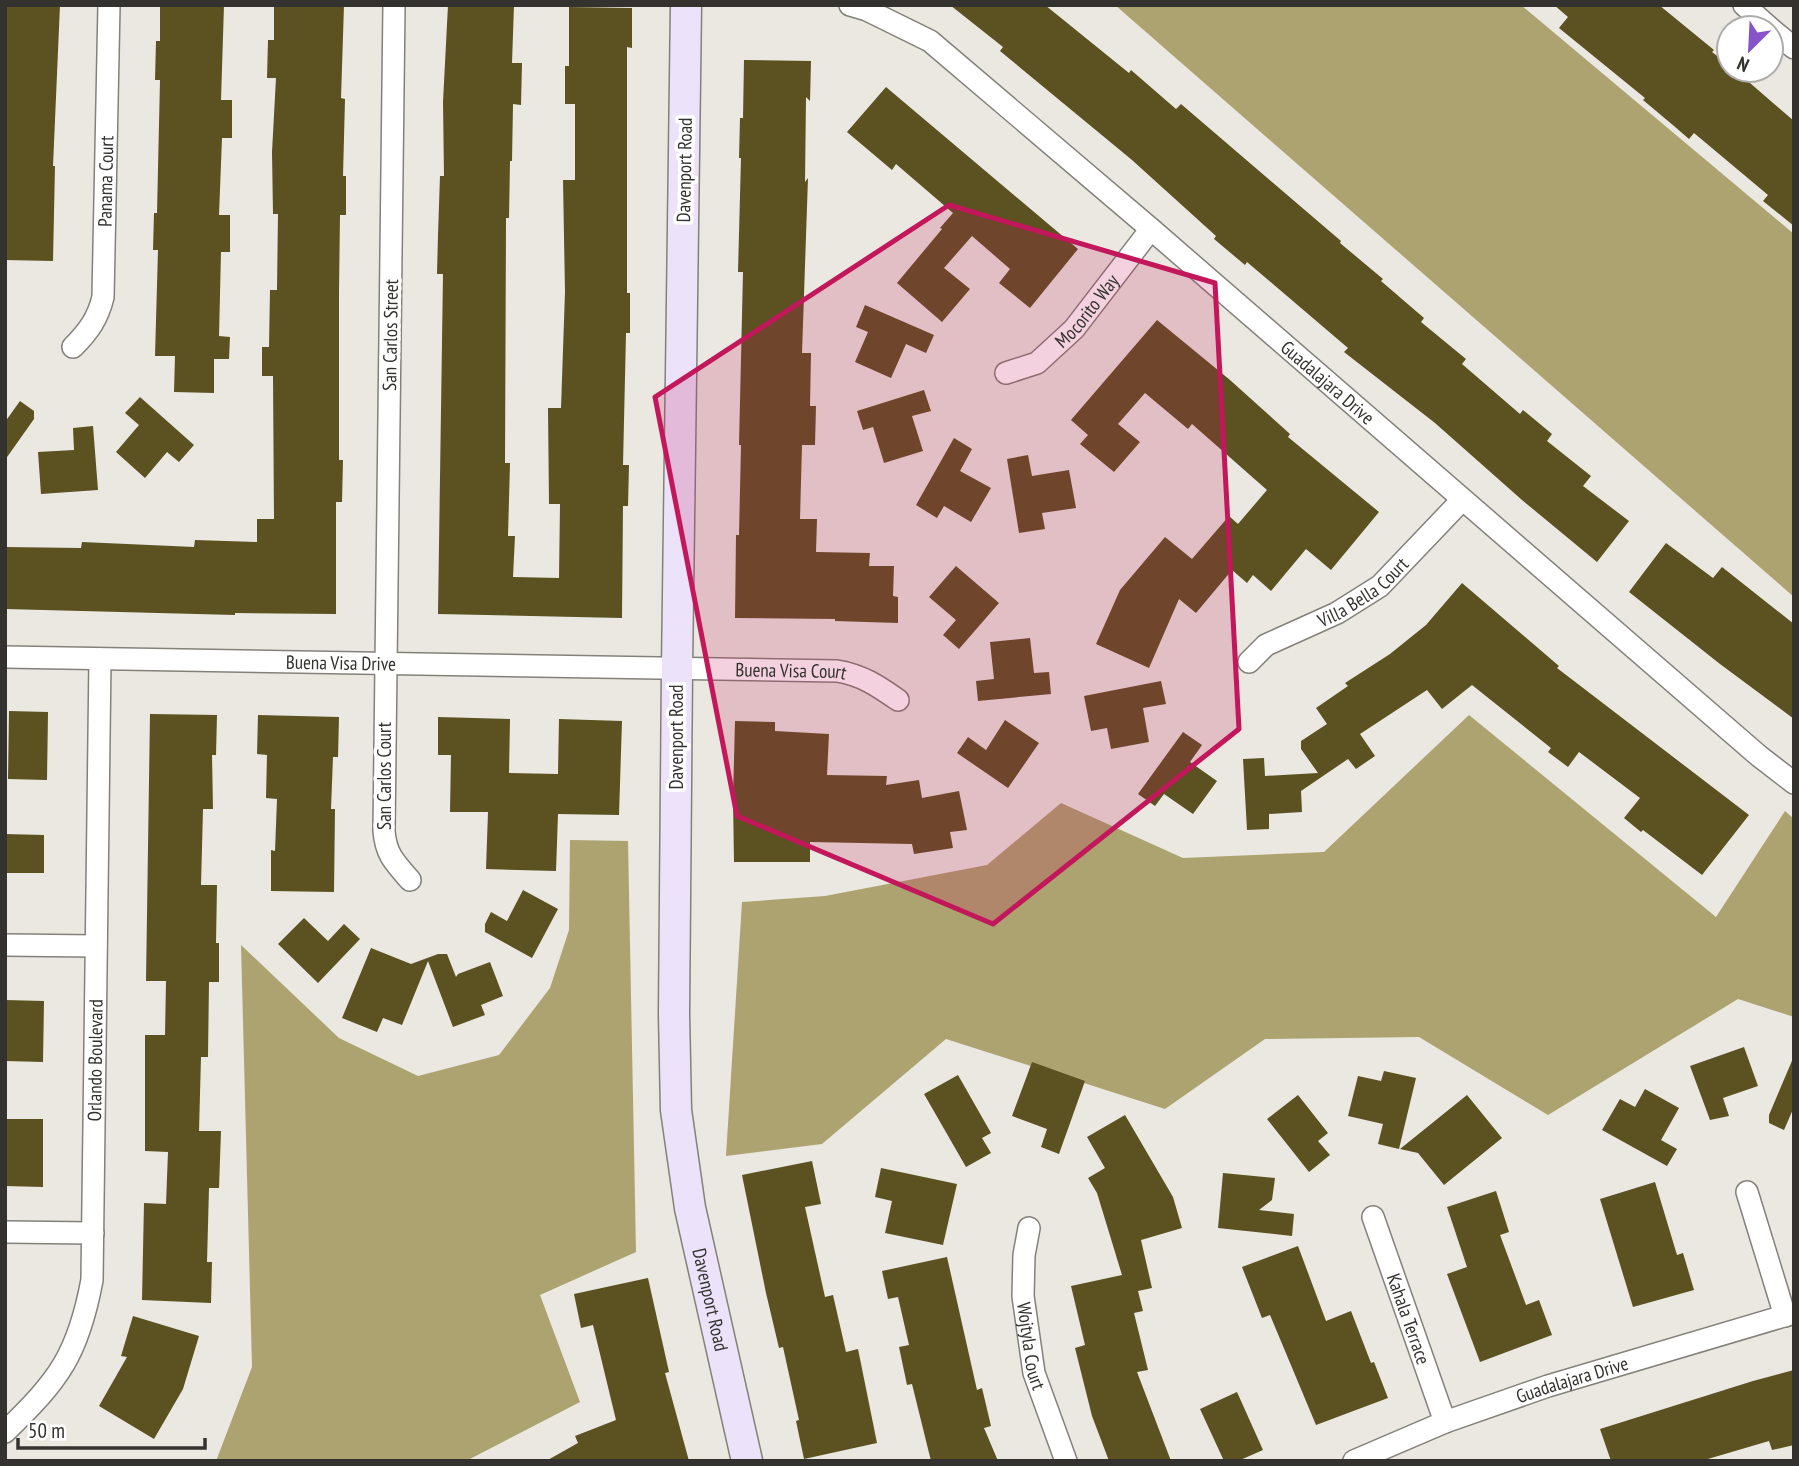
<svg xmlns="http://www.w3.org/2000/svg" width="1799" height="1466" font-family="'PT Sans Narrow',sans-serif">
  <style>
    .forest { fill: #ada371 }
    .building { fill: #5b5121 }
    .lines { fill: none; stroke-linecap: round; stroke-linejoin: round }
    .street-casing { stroke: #83817a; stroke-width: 24 }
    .secondary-casing { stroke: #83817a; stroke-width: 33 }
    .street { stroke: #fff; stroke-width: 21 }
    .secondary { stroke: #ece3fb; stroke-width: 30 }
    .marked { fill: #c2185b; fill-opacity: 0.2; stroke: #c2185b; stroke-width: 5; stroke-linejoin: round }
    .labels { text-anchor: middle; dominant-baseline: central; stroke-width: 7; stroke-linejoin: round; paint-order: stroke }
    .street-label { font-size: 19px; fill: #33322f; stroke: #fff }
  </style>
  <rect width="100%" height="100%" fill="#eae8e0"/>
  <g class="forest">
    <polygon points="1115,5 1521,5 1794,234 1794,597"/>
    <polygon points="1469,715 1716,917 1785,811 1794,819 1794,1017 1738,999 1548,1115 1419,1037 1265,1039 1165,1109 946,1039 822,1144 726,1156 742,902 825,896 987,865 1061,803 1183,858 1324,852"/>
    <polygon points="570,840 628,841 636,1252 540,1295 580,1402 466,1461 216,1461 252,1367 241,945 339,1038 418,1076 499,1055 550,988 569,930"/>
  </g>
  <g class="building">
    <polygon points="5,5 60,5 53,166 55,166 53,261 5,260"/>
    <polygon points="160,5 224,5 221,100 232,100 232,138 222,138 219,215 230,215 230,252 221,252 219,336 230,337 229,359 214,359 214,393 174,392 175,356 155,356 158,250 153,250 154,213 157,213 160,80 155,80 156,41 160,41"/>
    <polygon points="274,5 344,5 341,98 345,99 343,176 346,176 346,215 340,215 339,291 339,460 343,460 342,502 336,502 336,614 235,613 235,615 5,609 5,547 81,548 82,542 194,547 195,540 257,542 257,519 274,519 273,376 262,376 262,347 269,347 270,290 277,290 278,214 273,214 272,152 276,78 267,78 268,40 274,40"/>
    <polygon points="448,5 514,5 512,63 522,63 521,105 513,104 512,161 510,161 509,218 506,218 505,463 510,463 508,536 515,536 513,577 559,578 560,504 549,504 548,408 561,408 565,292 563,180 575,180 575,104 565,104 565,66 569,66 569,7 632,8 632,48 627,47 627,293 630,293 630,333 626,333 623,465 629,465 628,506 623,506 622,618 438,614 443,274 437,274 438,235 440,176 444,176 443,102"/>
    <polygon points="950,5 1045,5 1129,73 1131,70 1176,109 1181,104 1341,241 1340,243 1383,279 1381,281 1424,318 1421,322 1466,359 1462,364 1520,414 1523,410 1552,434 1547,441 1591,476 1583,486 1629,521 1597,562 1522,500 1435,423 1344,352 1348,348 1247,262 1245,265 1214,239 1216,236 1132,160 1000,51 1003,47"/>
    <polygon points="1554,5 1659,5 1714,50 1712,52 1729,65 1729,70 1735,70 1794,121 1794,226 1763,201 1768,195 1694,133 1689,139 1674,126 1643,100 1645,98 1559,28 1568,17"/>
    <polygon points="744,60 811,61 810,101 806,97 805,182 808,178 802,353 811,353 810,406 816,406 815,445 802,445 800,519 817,519 816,552 870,553 869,566 894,566 893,596 898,597 898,623 835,621 835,619 735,618 736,535 739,535 741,445 739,445 743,272 738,272 741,158 739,158 740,118 743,118"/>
    <polygon points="886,87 1078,249 1030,308 999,283 1010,269 972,236 944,268 970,289 942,322 897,283 942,229 940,228 953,213 896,164 892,170 847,132"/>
    <polygon points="865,305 934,335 926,353 906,344 891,378 855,362 868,332 856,327"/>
    <polygon points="1157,320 1230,380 1290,434 1288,437 1379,512 1331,570 1306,549 1271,591 1253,575 1247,583 1232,570 1196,613 1179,599 1149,668 1096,644 1120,590 1165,537 1192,559 1229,516 1238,524 1267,490 1192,424 1188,429 1145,393 1118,424 1140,442 1114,472 1080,444 1088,435 1071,420"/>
    <polygon points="924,390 931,411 912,416 923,451 884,463 873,427 863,430 857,411"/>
    <polygon points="140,397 194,445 179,462 167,452 145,478 116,452 139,425 125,413"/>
    <polygon points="20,401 34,411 34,419 5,460 5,422"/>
    <polygon points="93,426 98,490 41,494 38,452 74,450 73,428"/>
    <polygon points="954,438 972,449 960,471 991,488 971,522 944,506 937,518 916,505"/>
    <polygon points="1028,455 1032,476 1069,470 1076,508 1042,513 1045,529 1019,533 1007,459"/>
    <polygon points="1666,543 1713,578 1722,567 1794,624 1794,719 1720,664 1629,592"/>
    <polygon points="956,566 999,603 959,649 943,635 956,620 929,597"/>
    <polygon points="1462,583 1559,666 1557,668 1749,815 1702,875 1643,830 1641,832 1624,818 1640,798 1579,752 1568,767 1548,752 1551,748 1472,685 1442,709 1427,690 1360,734 1375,756 1356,769 1348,759 1301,791 1302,812 1269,814 1269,829 1247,830 1243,759 1264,758 1265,776 1318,773 1301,749 1301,741 1327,724 1316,708 1348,686 1345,683 1390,654 1426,625"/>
    <polygon points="1030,638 1034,673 1049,672 1051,694 978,701 976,681 994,679 990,642"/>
    <polygon points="1161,681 1166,704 1143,708 1149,742 1111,749 1107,728 1091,731 1084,696"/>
    <polygon points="9,711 48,712 47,780 8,779"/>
    <polygon points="150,714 217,715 216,755 212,755 213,809 203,809 201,885 217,885 216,943 219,943 219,982 209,982 208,1057 201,1057 199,1131 221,1131 219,1188 209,1188 207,1262 212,1262 211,1303 142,1300 144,1203 166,1204 168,1152 145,1151 145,1035 165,1035 166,981 146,981"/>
    <polygon points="258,715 339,717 338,757 333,757 331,809 335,809 334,892 271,891 271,850 275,851 277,799 266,798 267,755 257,754"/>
    <polygon points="438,717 510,719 509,773 558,774 559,719 622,721 619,815 558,814 556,871 486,869 488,812 450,812 451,755 438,755"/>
    <polygon points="1005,720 1039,743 1008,788 957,753 968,737 986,750"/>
    <polygon points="735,721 775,722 775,731 829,734 827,775 887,776 886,785 919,780 922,798 959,791 967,830 950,832 953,848 914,854 912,844 810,842 810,862 734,862 733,798"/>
    <polygon points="1183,732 1202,745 1190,762 1217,781 1193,814 1164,794 1155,806 1138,794"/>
    <polygon points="5,834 44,835 44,873 5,873"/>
    <polygon points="523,890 558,909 532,958 485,932 485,924 491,912 507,921"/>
    <polygon points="304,918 328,941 344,924 360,939 318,983 278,944"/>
    <polygon points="371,948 411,964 438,954 447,954 456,977 458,974 490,962 503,996 481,1005 485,1015 453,1027 428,961 402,1025 383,1018 377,1032 342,1018"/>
    <polygon points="5,1000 44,1001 43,1062 5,1061"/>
    <polygon points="1744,1047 1758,1086 1723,1098 1729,1116 1710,1120 1690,1066"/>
    <polygon points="1794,1056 1794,1107 1784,1130 1769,1123 1769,1115"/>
    <polygon points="1032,1062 1085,1081 1059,1154 1041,1147 1047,1129 1012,1116"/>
    <polygon points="1384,1071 1416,1078 1399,1149 1378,1144 1383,1124 1348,1116 1358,1076 1381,1081"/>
    <polygon points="958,1075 991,1133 982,1138 991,1153 966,1167 924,1094"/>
    <polygon points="1645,1089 1679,1108 1661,1140 1677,1149 1667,1166 1602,1130 1620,1099 1635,1107"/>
    <polygon points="1298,1095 1328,1133 1318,1141 1330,1155 1309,1172 1267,1119"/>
    <polygon points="1467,1095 1502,1138 1444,1185 1418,1153 1400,1149"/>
    <polygon points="1125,1115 1173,1197 1182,1228 1141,1240 1152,1288 1138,1291 1143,1311 1134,1313 1148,1370 1137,1372 1171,1461 1109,1461 1092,1416 1075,1348 1085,1345 1071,1286 1122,1275 1097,1193 1088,1178 1105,1168 1087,1137"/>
    <polygon points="5,1119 43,1119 43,1187 5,1186"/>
    <polygon points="812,1161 821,1204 805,1207 825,1297 833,1295 846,1352 858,1349 877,1443 804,1459 796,1421 799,1420 783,1347 779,1348 766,1293 742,1175"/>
    <polygon points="881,1168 957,1184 943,1245 885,1233 892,1201 875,1197"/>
    <polygon points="1223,1173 1275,1178 1272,1200 1259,1210 1294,1214 1292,1236 1218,1228"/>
    <polygon points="1655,1182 1677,1255 1683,1253 1694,1290 1633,1307 1600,1199"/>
    <polygon points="1496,1191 1509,1232 1500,1235 1526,1305 1539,1300 1552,1335 1480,1362 1447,1274 1467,1267 1447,1207"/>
    <polygon points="1298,1246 1326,1321 1351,1311 1371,1363 1374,1362 1388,1398 1316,1425 1270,1315 1262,1318 1242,1267"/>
    <polygon points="947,1257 977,1390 982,1388 991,1426 984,1428 998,1461 931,1461 912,1384 907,1385 899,1347 909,1345 898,1297 888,1299 882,1271"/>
    <polygon points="648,1278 669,1372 665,1373 689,1461 546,1461 578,1443 575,1436 616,1420 593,1325 581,1328 574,1294"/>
    <polygon points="133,1316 199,1336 183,1389 154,1439 99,1406 127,1357 121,1356"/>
    <polygon points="1794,1370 1794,1445 1772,1450 1769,1441 1701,1461 1611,1461 1600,1429 1753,1381"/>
    <polygon points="1237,1392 1263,1450 1238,1461 1224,1461 1200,1409"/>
  </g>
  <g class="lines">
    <defs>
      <g id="street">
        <path d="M394 5 384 831C386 855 395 863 410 880"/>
        <path id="s1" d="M850 5 867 10 930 41 1151 229 1759 756 1794 783"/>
        <polyline points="1744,5 1770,28"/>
        <polyline points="1771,29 1794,48"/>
        <path id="s2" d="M73 347C89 331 98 318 103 297L109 5"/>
        <path id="s3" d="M1006 373 1037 363 1074 329 1151 229"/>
        <path id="s4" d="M5 657 837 671C862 675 878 686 898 700"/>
        <path id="s5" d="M1249 662 1266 645 1337 613 1380 586 1462 500"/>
        <polyline points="5,945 96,946"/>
        <polyline points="1747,1192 1785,1316"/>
        <path id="s6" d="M1373 1217 1445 1422"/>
        <path id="s7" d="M1029 1228 1024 1255 1023 1296 1034 1373 1066 1461"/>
        <polyline points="5,1232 93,1233"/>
        <path id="s8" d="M5 1432C59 1380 78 1355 92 1280L100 659"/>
        <path id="s9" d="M1354 1461 1445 1422 1548 1386 1794 1313"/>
      </g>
      <g id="secondary">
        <path id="s10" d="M686 5 677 669 674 1014 676 1110 690 1208 747 1461"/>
      </g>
    </defs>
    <use href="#street" class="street-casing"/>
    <use href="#secondary" class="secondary-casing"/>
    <use href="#street" class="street"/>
    <use href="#secondary" class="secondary"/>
  </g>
  <path class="marked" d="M949 205 1215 283 1239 729 993 924 737 816 655 397Z"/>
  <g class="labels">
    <g class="street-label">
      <text transform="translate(684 170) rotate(-89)">Davenport Road</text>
      <text stroke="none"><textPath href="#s2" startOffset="175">Panama Court</textPath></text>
      <text stroke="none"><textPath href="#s3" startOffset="105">Mocorito Way</textPath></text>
      <text transform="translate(390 335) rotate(-89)">San Carlos Street</text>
      <text stroke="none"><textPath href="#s1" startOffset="612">Guadalajara Drive</textPath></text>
      <text stroke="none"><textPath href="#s5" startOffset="135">Villa Bella Court</textPath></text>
      <text stroke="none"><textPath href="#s4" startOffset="336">Buena Visa Drive</textPath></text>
      <text stroke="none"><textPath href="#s4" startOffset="786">Buena Visa Court</textPath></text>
      <text transform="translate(676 737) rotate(-90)">Davenport Road</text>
      <text transform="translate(384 776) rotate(-90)">San Carlos Court</text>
      <text stroke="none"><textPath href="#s8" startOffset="399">Orlando Boulevard</textPath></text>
      <text stroke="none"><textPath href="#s10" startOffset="1298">Davenport Road</textPath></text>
      <text stroke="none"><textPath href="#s6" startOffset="108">Kahala Terrace</textPath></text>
      <text stroke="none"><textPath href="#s7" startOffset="119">Wojtyla Court</textPath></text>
      <text stroke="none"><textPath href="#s9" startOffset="233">Guadalajara Drive</textPath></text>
    </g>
  </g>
  <rect width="1799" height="1466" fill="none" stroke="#33322f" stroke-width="14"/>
  <g transform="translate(1750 49) rotate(204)"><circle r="33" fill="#ffffff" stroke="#adadac" stroke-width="2"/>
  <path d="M0-5L12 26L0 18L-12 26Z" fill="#8653cb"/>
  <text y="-10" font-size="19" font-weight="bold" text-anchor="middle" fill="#33322f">N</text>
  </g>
  <path d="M18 1438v10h187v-10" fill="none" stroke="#33322f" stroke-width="3.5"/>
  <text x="28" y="1438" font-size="21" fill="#33322f" stroke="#ffffff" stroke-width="5" paint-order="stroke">50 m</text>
</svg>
